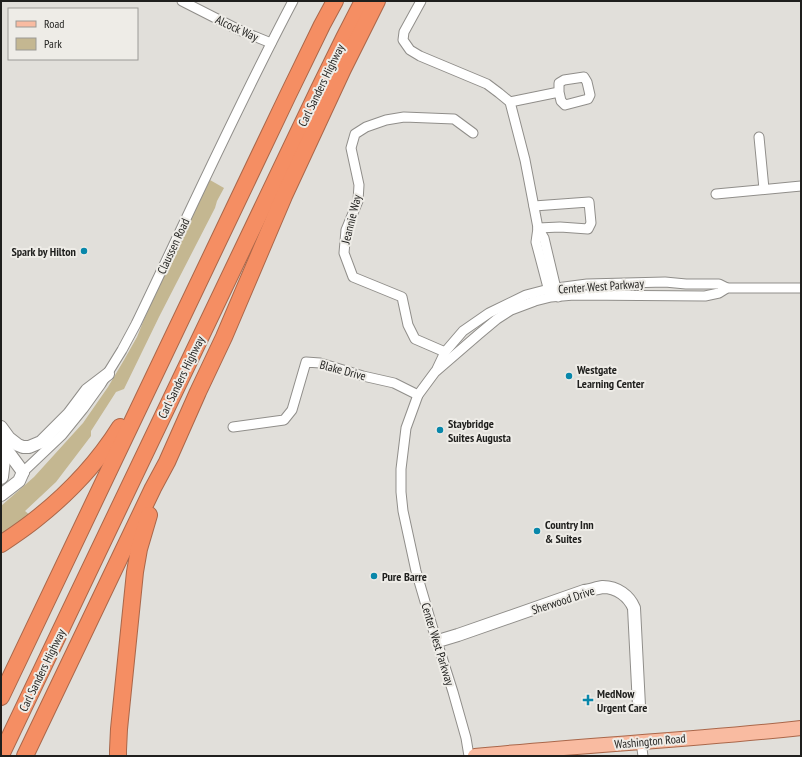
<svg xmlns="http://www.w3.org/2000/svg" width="802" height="757" font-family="'PT Sans Narrow',sans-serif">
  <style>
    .green { fill: #c4b791 }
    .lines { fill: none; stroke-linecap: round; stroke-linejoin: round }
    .street-casing { stroke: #908e8a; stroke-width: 11 }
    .secondary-casing { stroke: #908e8a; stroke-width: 14 }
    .primary-casing { stroke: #aa674a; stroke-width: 16 }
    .highway-casing { stroke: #aa674a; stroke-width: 18 }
    .street { stroke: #fff; stroke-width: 9 }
    .secondary { stroke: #fff; stroke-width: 12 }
    .primary { stroke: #f9bba1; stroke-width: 14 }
    .highway { stroke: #f58e63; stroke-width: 16 }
    .poi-dot { fill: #0887aa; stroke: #eeece7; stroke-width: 1.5 }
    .labels { text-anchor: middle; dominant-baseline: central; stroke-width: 4; stroke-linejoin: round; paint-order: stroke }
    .street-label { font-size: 12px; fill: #1f1f1d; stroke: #eeece7 }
    .poi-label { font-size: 12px; font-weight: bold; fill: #1f1f1d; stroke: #eeece7; text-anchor: start }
  </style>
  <rect width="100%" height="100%" fill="#e1dfda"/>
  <polygon class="green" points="210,180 224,188 217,201 215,208 159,317 124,389 116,392 91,431 91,436 56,482 25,511 31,516 1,540 1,506 34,477 83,423 108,387 124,360 137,337 145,317 192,216"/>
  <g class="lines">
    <defs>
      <g id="street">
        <polyline points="182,1 241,31 271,43"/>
        <polyline points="421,1 404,32 403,40 410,50 420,56 487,84 499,93 510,102 525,160 538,228 544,238 558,297"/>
        <polyline points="510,102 559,92 559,83 564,80 584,77 587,82 590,95 588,99 565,105 561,101 559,92"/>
        <polyline points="759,137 764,189"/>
        <polyline points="716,194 801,186"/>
        <polyline points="534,206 589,202 591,223 588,229 560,227 538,228"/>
        <polyline points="538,228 536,242 550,295"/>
        <polyline points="445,352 415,339 408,325 402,297 353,277 344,253 346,230 358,201 359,185 351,148 355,134 366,127 386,120 404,117 454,119 473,133"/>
        <polyline points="437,369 445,352 463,331 489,313 526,295 549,289 587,284 665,282 686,284 719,284 727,288"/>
        <polyline points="233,427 284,420 292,410 306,362 320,363 363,376 394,383 418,395"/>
        <path d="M23 472 62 435 83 409 101 384 122 350 136 324C188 216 237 107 293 1"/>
        <polyline points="641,742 643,756"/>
        <polyline points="469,756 466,738 453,692 433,629 416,571 403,511 401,492 401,469 406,428 418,395 435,372 479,334 497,319 511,310 535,301 551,297 574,295 705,296 719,293 727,288 801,288"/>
      </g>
      <g id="secondary">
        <polyline points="1,427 9,438 18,445 23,447 29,447 41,442 69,414 87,390 108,374"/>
        <polyline points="1,442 23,472"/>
        <polyline points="1,453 4,460 2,477 1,478"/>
        <polyline points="1,495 19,481 23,472"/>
        <path d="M438 641 458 635 584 591C590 590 597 588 603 587 617 587 629 596 634 608L639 706"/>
      </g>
      <path id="primary" d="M475 756C584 745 693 740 801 728"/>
      <g id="highway">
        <path d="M1 544C13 536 25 528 36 519 69 493 98 462 120 427"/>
        <polyline points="1,697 287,97 322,25 335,1"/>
        <polyline points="1,755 319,89 344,38 363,1"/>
        <polyline points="25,756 153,488 167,462 198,392 224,337 284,196 343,69 377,1"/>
        <polyline points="118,756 118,750 119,729 135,572 139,549 149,515"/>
      </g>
    </defs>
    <use href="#street" class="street-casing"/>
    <use href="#secondary" class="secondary-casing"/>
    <use href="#primary" class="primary-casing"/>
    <use href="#highway" class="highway-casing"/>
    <use href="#street" class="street"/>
    <use href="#secondary" class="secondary"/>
    <use href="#primary" class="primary"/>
    <use href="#highway" class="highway"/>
  </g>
  <g class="poi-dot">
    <circle cx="84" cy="251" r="4"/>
    <circle cx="569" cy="376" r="4"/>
    <circle cx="440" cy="430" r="4"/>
    <circle cx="537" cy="531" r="4"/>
    <circle cx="374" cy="576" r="4"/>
    <path d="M586 694h4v4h4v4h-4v4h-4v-4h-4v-4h4z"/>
  </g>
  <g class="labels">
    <g class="street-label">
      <text transform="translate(237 28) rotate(25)">Alcock Way</text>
      <text transform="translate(321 85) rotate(-64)">Carl Sanders Highway</text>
      <text transform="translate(351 219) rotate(-76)">Jeannie Way</text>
      <text transform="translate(173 246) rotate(-65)">Claussen Road</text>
      <text transform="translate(601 286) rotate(-4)">Center West Parkway</text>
      <text transform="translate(343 370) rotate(15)">Blake Drive</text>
      <text transform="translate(181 377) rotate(-64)">Carl Sanders Highway</text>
      <text transform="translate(563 600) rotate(-18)">Sherwood Drive</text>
      <text transform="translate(438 644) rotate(73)">Center West Parkway</text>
      <text transform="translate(42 670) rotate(-64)">Carl Sanders Highway</text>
      <text transform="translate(650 741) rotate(-5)">Washington Road</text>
    </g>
    <g class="poi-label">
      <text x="76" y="251" text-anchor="end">Spark by Hilton</text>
      <text x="577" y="369">Westgate<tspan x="577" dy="14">Learning Center</tspan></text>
      <text x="448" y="423">Staybridge<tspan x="448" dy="14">Suites Augusta</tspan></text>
      <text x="545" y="524">Country Inn<tspan x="545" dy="14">&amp; Suites</tspan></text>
      <text x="382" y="576">Pure Barre</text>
      <text x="597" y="693">MedNow<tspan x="597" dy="14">Urgent Care</tspan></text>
    </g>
  </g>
  <rect width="802" height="757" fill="none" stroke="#1f1f1d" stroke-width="4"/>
  <rect x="8" y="8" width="130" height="52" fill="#eeece7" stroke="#9b9a96"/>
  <rect x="16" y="21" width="20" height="6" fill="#f9bba1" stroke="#9b9a96"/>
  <text x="44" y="28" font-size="12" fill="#1f1f1d">Road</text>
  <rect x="16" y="38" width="20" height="12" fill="#c4b791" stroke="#9b9a96"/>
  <text x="44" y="48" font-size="12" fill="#1f1f1d">Park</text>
</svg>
